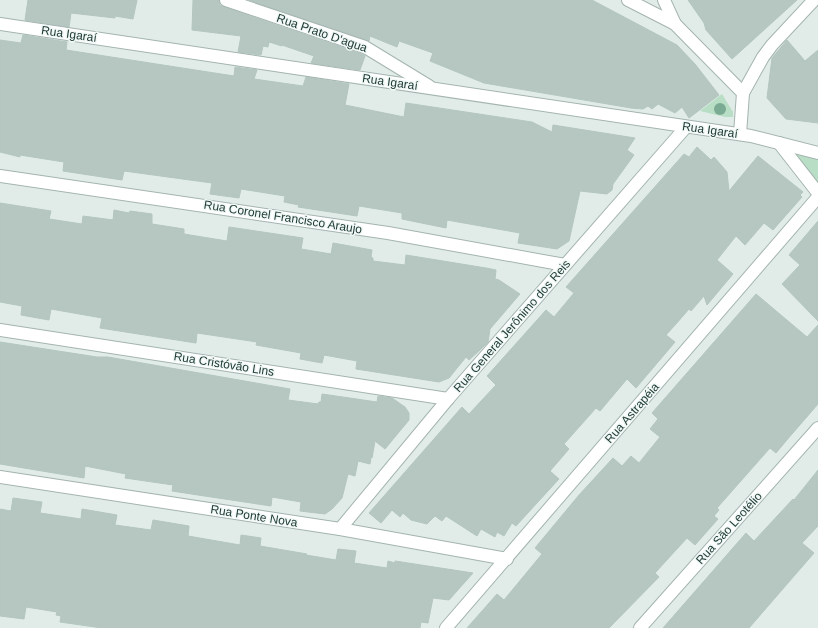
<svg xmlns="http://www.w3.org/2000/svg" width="818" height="628" font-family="Arial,sans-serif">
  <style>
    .green { fill: #b9dec6 }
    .building { fill: #b6c7c1; stroke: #b3c6bf }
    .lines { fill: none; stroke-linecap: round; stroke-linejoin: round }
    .minor-casing { stroke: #a4b4b0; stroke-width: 14 }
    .minor { stroke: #fff; stroke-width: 12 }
    .tree { fill: #7cab93 }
    .labels { text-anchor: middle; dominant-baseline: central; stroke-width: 3; stroke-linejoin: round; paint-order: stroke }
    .street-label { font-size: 12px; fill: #213d38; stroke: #f1f8f5 }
  </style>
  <rect width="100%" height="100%" fill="#e1ece8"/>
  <g class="green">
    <polygon points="722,94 733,112 733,117 725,117 700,111"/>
    <polygon points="785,148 818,155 818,190"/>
  </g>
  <g class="building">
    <polygon points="28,0 137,0 133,19 115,16 115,18 71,13 69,27 25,20"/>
    <polygon points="193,0 219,0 220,5 224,7 362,54 365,56 360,70 311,63 314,56 282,45 282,46 269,42 268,47 263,46 261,55 238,52 241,36 192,30"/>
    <polygon points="249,0 592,0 677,45 695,64 719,95 689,118 682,107 675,113 658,104 652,109 648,106 643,109 631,108 484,83 430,61 433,53 399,41 397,47 370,36 369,41"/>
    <polygon points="688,0 797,0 732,59 706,30 704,23"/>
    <polygon points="23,35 67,42 66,50 234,76 235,67 257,70 254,79 303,86 306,77 349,84 345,105 404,117 406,103 532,122 552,132 553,125 635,138 627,150 634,155 613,184 612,190 607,194 580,191 569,241 557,249 518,243 520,233 447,220 446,228 402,219 402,213 359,206 357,216 298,207 299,205 284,202 285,196 241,189 239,198 210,194 212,183 124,171 122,180 63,171 64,162 20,155 20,157 0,152 0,40 21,43"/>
    <polygon points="787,40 805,61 818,50 818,123 786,119 767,98 772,58"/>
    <polygon points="697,147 711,160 714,157 727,172 729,191 758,156 803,192 800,195 802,197 773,230 764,223 745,245 736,236 717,260 733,274 707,305 704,296 691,311 689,309 676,324 666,335 675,342 636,388 627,379 600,411 596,408 564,444 569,449 550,471 559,479 516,526 512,523 504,536 497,532 495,537 481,529 477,536 446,516 442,521 435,516 427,524 411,520 403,513 400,517 392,510 381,523 369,513 462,407 469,414 496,385 487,376 546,310 554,317 574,293 566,287 684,154 689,157"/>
    <polygon points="0,203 51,211 49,219 82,224 83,216 113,220 114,210 129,213 130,211 152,214 152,224 184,229 184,234 227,241 229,227 303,238 301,249 331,254 333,243 372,250 371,257 373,258 373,261 405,265 406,255 486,268 496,270 495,279 499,280 520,294 490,329 488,342 480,350 469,360 466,357 449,378 439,382 356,369 357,361 324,355 322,363 300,359 301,353 256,345 257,342 197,333 196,343 100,328 102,318 51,309 49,320 21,315 22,306 0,302"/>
    <polygon points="818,221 818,321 782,284 800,265 789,255"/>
    <polygon points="756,294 807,337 818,325 818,404 786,441 776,453 770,448 717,508 719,510 714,516 718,519 695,545 687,538 655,573 659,577 609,628 467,628 497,594 504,600 542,554 535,548 579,495 613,458 622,466 631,456 639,463 660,437 650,429 658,419 652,413"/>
    <polygon points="0,342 97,357 108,357 290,389 288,400 318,404 319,402 321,402 322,394 377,402 378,396 392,398 405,407 409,413 409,420 385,449 375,441 372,458 371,457 370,464 358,461 355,476 348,474 342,498 332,509 325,514 300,511 301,502 272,497 271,506 198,495 172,491 173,485 125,478 126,474 85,466 84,478 0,464"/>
    <polygon points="818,470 818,526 802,543 814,553 749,628 663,628 746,533 754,541 793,499 794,500"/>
    <polygon points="13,498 42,502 40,513 81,519 82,509 117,515 115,525 151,530 153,520 189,526 188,536 240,545 241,535 261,538 260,546 307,554 306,555 336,560 338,549 356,551 354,563 387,568 388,561 395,563 395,561 473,573 449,600 433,598 428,623 421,622 420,628 102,628 60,622 61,616 56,615 57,612 26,607 24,619 0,616 0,509 11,511"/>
  </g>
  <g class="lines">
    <defs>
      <g id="minor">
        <polyline points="226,0 365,47 429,86"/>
        <polyline points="628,0 675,24 743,93 740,134"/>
        <polyline points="664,0 675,24"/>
        <polyline points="0,24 751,136 818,153"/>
        <polyline points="743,93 763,57 772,45 814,0"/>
        <polyline points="779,143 818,193"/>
        <polyline points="0,176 388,233 565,265"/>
        <polyline points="0,330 448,399"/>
        <polyline points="0,477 340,529 507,559"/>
        <polyline points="340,529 448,399 686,127"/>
        <polyline points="446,628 818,197"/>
        <polyline points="640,628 818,428"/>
      </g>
    </defs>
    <use href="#minor" class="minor-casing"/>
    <use href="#minor" class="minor"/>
  </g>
  <circle class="tree" cx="720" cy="109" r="6"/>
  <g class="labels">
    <g class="street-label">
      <text transform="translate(322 33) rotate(19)">Rua Prato D'agua</text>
      <text transform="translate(69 34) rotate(8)">Rua Igaraí</text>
      <text transform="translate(390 82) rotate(8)">Rua Igaraí</text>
      <text transform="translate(710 130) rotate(8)">Rua Igaraí</text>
      <text transform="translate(283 217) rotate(9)">Rua Coronel Francisco Araujo</text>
      <text transform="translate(512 326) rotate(-49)">Rua General Jerônimo dos Reis</text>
      <text transform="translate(224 364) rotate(9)">Rua Cristóvão Lins</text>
      <text transform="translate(632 413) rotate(-49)">Rua Astrapéia</text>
      <text transform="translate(254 516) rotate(9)">Rua Ponte Nova</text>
      <text transform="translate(729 528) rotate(-48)">Rua São Leotélio</text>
    </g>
  </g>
</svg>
